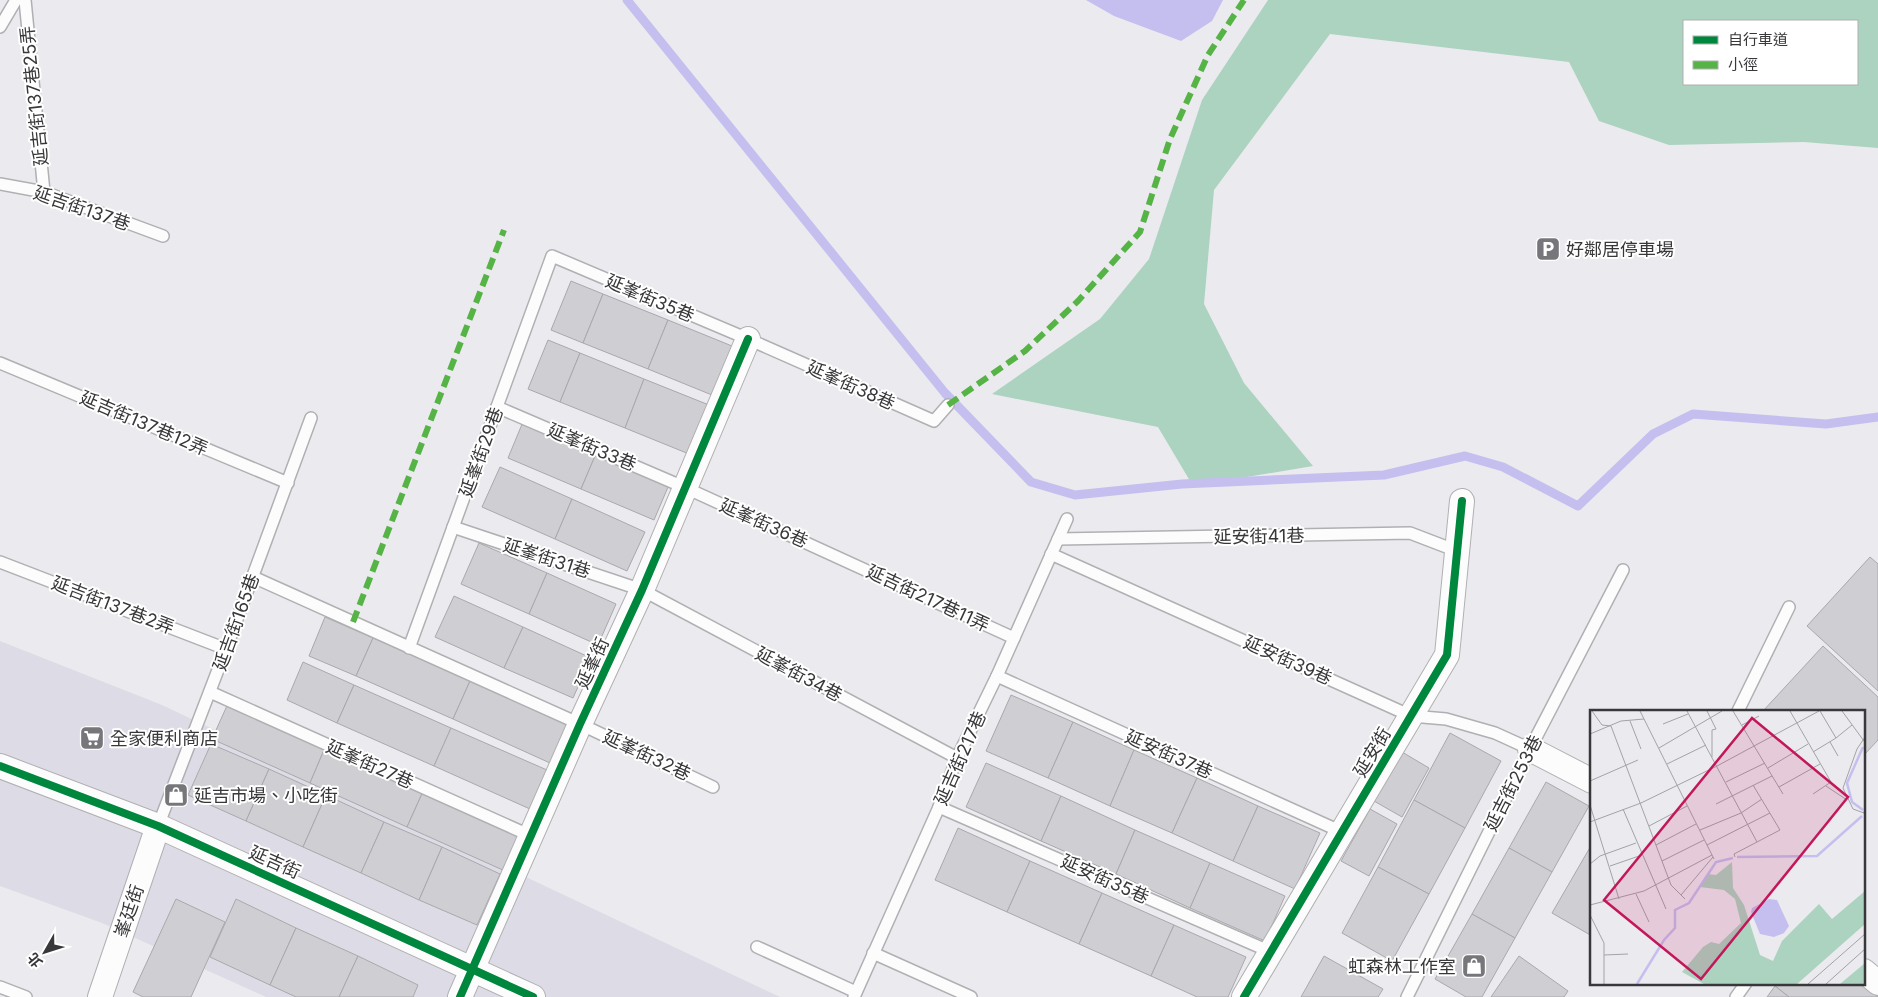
<svg xmlns="http://www.w3.org/2000/svg" width="1878" height="997" font-family="Inter,'Noto Sans TC',sans-serif">
  <style>
    .built { fill: #dddce6 }
    .forest { fill: #abd3bf; fill-rule: evenodd }
    .water { fill: #c4bfee }
    .lines { fill: none; stroke-linecap: round; stroke-linejoin: round }
    .stream { stroke: #c4bfee; stroke-width: 9 }
    .building { fill: #cfced2; stroke: #a9a9ac }
    .service-casing { stroke: #b0b0b3; stroke-width: 14 }
    .minor-casing { stroke: #b0b0b3; stroke-width: 26 }
    .service { stroke: #fcfcfd; stroke-width: 11 }
    .minor { stroke: #fcfcfd; stroke-width: 24 }
    .quiet { stroke: #56b346; stroke-width: 6; stroke-dasharray: 12 6; stroke-linecap: butt }
    .cycleway-casing { stroke: #fff; stroke-width: 11 }
    .cycleway { stroke: #00873e; stroke-width: 8 }
    .labels { text-anchor: middle; dominant-baseline: central; stroke-width: 4; stroke-linejoin: round; paint-order: stroke }
    .street-label { font-size: 18px; fill: #38383b; stroke: #fff }
    .poi-label { font-size: 18px; fill: #38383b; stroke: #fff; text-anchor: start }
    .inset-river { fill: none; stroke: #c4bfee; stroke-width: 2.5 }
    .inset-road { fill: none; stroke: #a3a3a7; stroke-width: 1 }
    .view { fill: #c2185b; fill-opacity: 0.15; stroke: #c2185b; stroke-width: 2.5 }
    .inset-edge { fill: none; stroke: #38383b; stroke-width: 2.5 }
  </style>
  <rect width="100%" height="100%" fill="#ebeaef"/>
  <polygon class="built" points="0,641 162,705 780,997 266,997 102,923 0,886"/>
  <path class="forest" d="M1268 0H1878V148L1804 142 1669 145 1599 121 1569 62 1330 34 1214 190 1204 304 1244 383 1313 466 1193 486 1158 427 992 394 1100 319 1149 259 1202 100ZM1684 21H1857V84H1684Z"/>
  <polygon class="water" points="1086,0 1223,0 1212,21 1181,41 1114,16"/>
  <g class="lines">
    <polyline class="stream" points="627,0 945,393 1031,482 1075,495 1182,484 1384,475 1465,456 1503,467 1578,506 1653,434 1693,414 1826,424 1878,417"/>
  </g>
  <g class="building">
    <polygon points="571,281 603,294 583,343 551,330"/>
    <polygon points="603,294 668,320 648,369 583,343"/>
    <polygon points="668,320 732,346 712,395 648,369"/>
    <polygon points="548,340 580,353 560,402 528,389"/>
    <polygon points="580,353 644,379 625,428 560,402"/>
    <polygon points="644,379 709,405 689,454 625,428"/>
    <polygon points="525,417 598,449 581,489 508,458"/>
    <polygon points="598,449 671,480 654,520 581,489"/>
    <polygon points="500,467 572,499 555,539 482,507"/>
    <polygon points="572,499 645,532 627,571 555,539"/>
    <polygon points="479,543 547,573 529,614 461,584"/>
    <polygon points="1870,557 1878,564 1878,691 1807,626"/>
    <polygon points="547,573 616,604 598,645 529,614"/>
    <polygon points="454,596 523,627 504,668 435,637"/>
    <polygon points="325,617 373,638 356,676 309,656"/>
    <polygon points="523,627 591,658 573,698 504,668"/>
    <polygon points="373,638 470,681 453,719 356,676"/>
    <polygon points="1823,646 1878,697 1878,740 1864,755 1864,711 1763,711"/>
    <polygon points="303,662 354,685 337,723 287,700"/>
    <polygon points="470,681 567,724 550,763 453,719"/>
    <polygon points="354,685 451,728 434,766 337,723"/>
    <polygon points="1011,695 1073,722 1048,778 986,751"/>
    <polygon points="230,699 327,743 310,783 212,739"/>
    <polygon points="1073,722 1134,750 1110,806 1048,778"/>
    <polygon points="451,728 547,770 530,809 434,766"/>
    <polygon points="1450,733 1501,761 1465,828 1414,800"/>
    <polygon points="327,743 425,787 407,827 310,783"/>
    <polygon points="211,744 269,769 246,821 188,795"/>
    <polygon points="1134,750 1197,778 1172,833 1110,806"/>
    <polygon points="1402,752 1429,768 1402,817 1374,801"/>
    <polygon points="986,763 1061,796 1041,841 966,807"/>
    <polygon points="269,769 326,795 303,847 246,821"/>
    <polygon points="1197,778 1258,806 1233,861 1172,833"/>
    <polygon points="1546,782 1589,806 1552,872 1509,848"/>
    <polygon points="425,787 522,831 505,871 407,827"/>
    <polygon points="326,795 384,822 361,873 303,847"/>
    <polygon points="1061,796 1135,830 1116,874 1041,841"/>
    <polygon points="1414,800 1465,828 1429,894 1378,867"/>
    <polygon points="1258,806 1320,833 1295,889 1233,861"/>
    <polygon points="1370,809 1397,824 1369,876 1341,861"/>
    <polygon points="384,822 442,847 419,900 361,873"/>
    <polygon points="958,828 1030,861 1007,912 935,880"/>
    <polygon points="1135,830 1210,863 1190,908 1116,874"/>
    <polygon points="1592,844 1592,936 1552,913"/>
    <polygon points="442,847 500,874 477,925 419,900"/>
    <polygon points="1509,848 1552,872 1515,938 1472,914"/>
    <polygon points="1030,861 1102,893 1079,944 1007,912"/>
    <polygon points="1210,863 1285,896 1265,941 1190,908"/>
    <polygon points="1378,867 1429,894 1392,961 1342,933"/>
    <polygon points="1102,893 1174,925 1151,976 1079,944"/>
    <polygon points="176,899 225,922 191,997 143,997 133,992"/>
    <polygon points="236,899 296,928 270,985 210,957"/>
    <polygon points="1472,914 1515,938 1482,997 1466,997 1435,979"/>
    <polygon points="1174,925 1246,957 1228,997 1197,997 1151,976"/>
    <polygon points="296,928 358,956 339,997 296,997 270,985"/>
    <polygon points="358,956 418,985 413,997 339,997"/>
    <polygon points="1324,956 1383,989 1378,997 1301,997"/>
    <polygon points="1519,956 1568,991 1564,997 1491,997"/>
    <polygon points="1776,983 1862,983 1878,997 1789,997 1775,986"/>
    <polygon points="1775,986 1789,997 1767,997"/>
  </g>
  <g class="lines">
    <defs>
      <g id="service">
        <polyline points="25,0 44,192"/>
        <polyline points="0,27 16,0"/>
        <polyline points="0,184 44,192 163,236"/>
        <polyline points="0,363 288,483"/>
        <polyline points="497,407 686,488 1014,638"/>
        <polyline points="453,527 642,590 957,758"/>
        <polyline points="1058,539 1410,533 1457,551"/>
        <polyline points="1051,554 1411,716 1446,719 1495,733 1530,749"/>
        <polyline points="0,562 226,649"/>
        <polyline points="253,577 580,724 713,787"/>
        <polyline points="409,648 552,256 748,339 934,421 948,405"/>
        <polyline points="997,676 1342,832"/>
        <polyline points="210,692 531,836"/>
        <polyline points="1738,711 1789,607"/>
        <polyline points="939,807 1271,952"/>
        <polyline points="158,826 226,649 311,418"/>
        <polyline points="757,947 856,992"/>
        <polyline points="873,953 971,997"/>
        <polyline points="0,987 26,997"/>
        <polyline points="854,997 939,807 957,758 997,676 1067,519"/>
        <polyline points="1407,997 1530,749 1623,570"/>
        <polyline points="1736,997 1746,983"/>
      </g>
      <g id="minor">
        <polyline points="1530,749 1592,781"/>
        <polyline points="0,766 158,826 533,997"/>
        <polyline points="1864,971 1878,983"/>
        <polyline points="100,997 158,826"/>
        <polyline points="460,997 580,724 642,590 748,339"/>
        <polyline points="1244,997 1447,655 1462,501"/>
      </g>
    </defs>
    <use href="#service" class="service-casing"/>
    <use href="#minor" class="minor-casing"/>
    <use href="#service" class="service"/>
    <use href="#minor" class="minor"/>
    <g class="quiet">
      <polyline points="948,405 1025,351 1078,301 1140,232 1170,139 1208,55 1244,0"/>
      <polyline points="353,622 504,230"/>
    </g>
    <defs>
      <g id="cycleway">
        <polyline points="0,766 158,826 533,997"/>
        <polyline points="460,997 580,724 642,590 748,339"/>
        <polyline points="1244,997 1447,655 1462,501"/>
      </g>
    </defs>
    <use href="#cycleway" class="cycleway-casing"/>
    <use href="#cycleway" class="cycleway"/>
  </g>
  <defs>
    <symbol id="parking-square" viewBox="-11 -11 22 22"><rect x="-9" y="-9" width="18" height="18" rx="4" fill="#77767a" stroke="#fff"/><path d="M-3.5-5.5H1a3.5 3.5 0 0 1 0 7H-1V5.5H-3.5ZM-1-3.4V-.6H.8a1.4 1.4 0 0 0 0-2.8Z" fill="#fff"/></symbol>
    <symbol id="supermarket-square" viewBox="-11 -11 22 22"><rect x="-9" y="-9" width="18" height="18" rx="4" fill="#77767a" stroke="#fff"/><path d="M-6-5.5h2.5l.6 2H6L4.5 2H-2.5L-4.4-4H-6ZM-1.5 3.2a1.3 1.3 0 1 0 .1 0ZM3 3.2a1.3 1.3 0 1 0 .1 0Z" fill="#fff"/></symbol>
    <symbol id="shop-square" viewBox="-11 -11 22 22"><rect x="-9" y="-9" width="18" height="18" rx="4" fill="#77767a" stroke="#fff"/><path d="M-5-2.5h2.3a2.7 3.5 0 0 1 5.4 0H5L5.5 6h-11ZM-1.5-2.5h3a1.5 2.3 0 0 0-3 0Z" fill="#fff"/></symbol>
  </defs>
  <g fill-rule="evenodd">
    <use href="#parking-square" x="1534" y="235" width="28" height="28"/>
    <use href="#supermarket-square" x="78" y="724" width="28" height="28"/>
    <use href="#shop-square" x="162" y="781" width="28" height="28"/>
    <use href="#shop-square" x="1460" y="952" width="28" height="28"/>
  </g>
  <g class="labels">
    <g class="street-label">
      <text transform="translate(34 96) rotate(-96)">延吉街137巷25弄</text>
      <text transform="translate(82 208) rotate(19)">延吉街137巷</text>
      <text transform="translate(650 298) rotate(23)">延峯街35巷</text>
      <text transform="translate(851 385) rotate(24)">延峯街38巷</text>
      <text transform="translate(144 423) rotate(23)">延吉街137巷12弄</text>
      <text transform="translate(592 447) rotate(23)">延峯街33巷</text>
      <text transform="translate(481 452) rotate(-70)">延峯街29巷</text>
      <text transform="translate(764 523) rotate(24)">延峯街36巷</text>
      <text transform="translate(1259 536) rotate(-1)">延安街41巷</text>
      <text transform="translate(547 558) rotate(18)">延峯街31巷</text>
      <text transform="translate(928 598) rotate(25)">延吉街217巷11弄</text>
      <text transform="translate(113 605) rotate(21)">延吉街137巷2弄</text>
      <text transform="translate(236 622) rotate(-70)">延吉街165巷</text>
      <text transform="translate(1288 660) rotate(24)">延安街39巷</text>
      <text transform="translate(592 663) rotate(-65)">延峯街</text>
      <text transform="translate(799 674) rotate(28)">延峯街34巷</text>
      <text transform="translate(1372 752) rotate(-59)">延安街</text>
      <text transform="translate(1169 754) rotate(24)">延安街37巷</text>
      <text transform="translate(647 755) rotate(25)">延峯街32巷</text>
      <text transform="translate(960 758) rotate(-66)">延吉街217巷</text>
      <text transform="translate(370 764) rotate(24)">延峯街27巷</text>
      <text transform="translate(1513 783) rotate(-63)">延吉街253巷</text>
      <text transform="translate(275 862) rotate(24)">延吉街</text>
      <text transform="translate(1105 879) rotate(24)">延安街35巷</text>
      <text transform="translate(129 911) rotate(-71)">峯廷街</text>
    </g>
    <g class="poi-label">
      <text x="1566" y="249">好鄰居停車場</text>
      <text x="110" y="738">全家便利商店</text>
      <text x="194" y="795">延吉市場、小吃街</text>
      <text x="1456" y="966" text-anchor="end">虹森林工作室</text>
    </g>
  </g>
  <g transform="translate(1590 710)">
    <rect width="275" height="275" fill="#ebeaef"/>
    <path d="M142 152 143 178 154 195 170 245 183 251 192 231 229 194 242 209 275 181V214L207 274H114L92 262 113 237 121 232 129 234 151 213 145 189 134 180 110 177 118 164 126 165ZM275 253V274H250Z" fill="#abd3bf"/>
    <path d="M179 189 187 190 199 216 194 223 184 227 170 224 161 202 162 198Z" fill="#c4bfee"/>
    <path class="inset-river" d="M273 100 262 92 257 73 273 37M147 147 227 146 272 106M47 274 74 230 85 218V200L99 193 126 152 143 148"/>
    <path class="inset-road" d="M2 1 12 15 21 16 81 175 95 189M97 1 167 132M117 1 126 19 122 20V47M143 1 193 84M200 1 241 72 223 84M252 1 274 31M54 9 124 149M40 11 51 39M73 14 98 4M152 15 169 6M0 24 31 11 54 9 50 1M275 27 267 39 253 78 263 99 274 103 275 98M246 28 262 15M240 32 248 46M69 38 132 1M223 42 246 28 230 1M77 54 116 35M178 58 218 34M0 71 48 50M136 72 175 53M236 76 257 90M189 77 230 54M126 94 182 66M0 95 29 189M33 99 76 199M0 112 51 93 127 56 229 1M59 116 97 96M110 120 151 103 172 89M66 135 106 114M117 135 180 103M145 147 144 144 190 120 163 75M72 151 114 130M0 154 10 146 46 133M20 156 52 145M46 184 59 212M91 185 123 147M0 195 54 181 122 145M0 205 14 233V274M14 245 38 244M218 274 275 224M236 274 275 239"/>
    <path class="view" d="M162 8 258 87 111 269 14 190Z"/>
    <rect width="275" height="275" class="inset-edge"/>
  </g>
  <rect x="1683" y="20" width="175" height="65" fill="#ffffff" stroke="#afafb1"/>
  <rect x="1693" y="36" width="25" height="8" fill="#00873e" stroke="#afafb1"/>
  <text x="1728" y="45" font-size="15" fill="#38383b">自行車道</text>
  <rect x="1693" y="61" width="25" height="8" fill="#56b346" stroke="#afafb1"/>
  <text x="1728" y="70" font-size="15" fill="#38383b">小徑</text>
  <g transform="translate(45 952) rotate(231)" stroke="#ffffff" stroke-width="4" paint-order="stroke">
  <path d="M0-4L9 19L0 12L-9 19Z" fill="#38383b"/>
  <text y="-8" font-size="14" font-weight="bold" text-anchor="middle" fill="#38383b">北</text>
  </g>
</svg>
